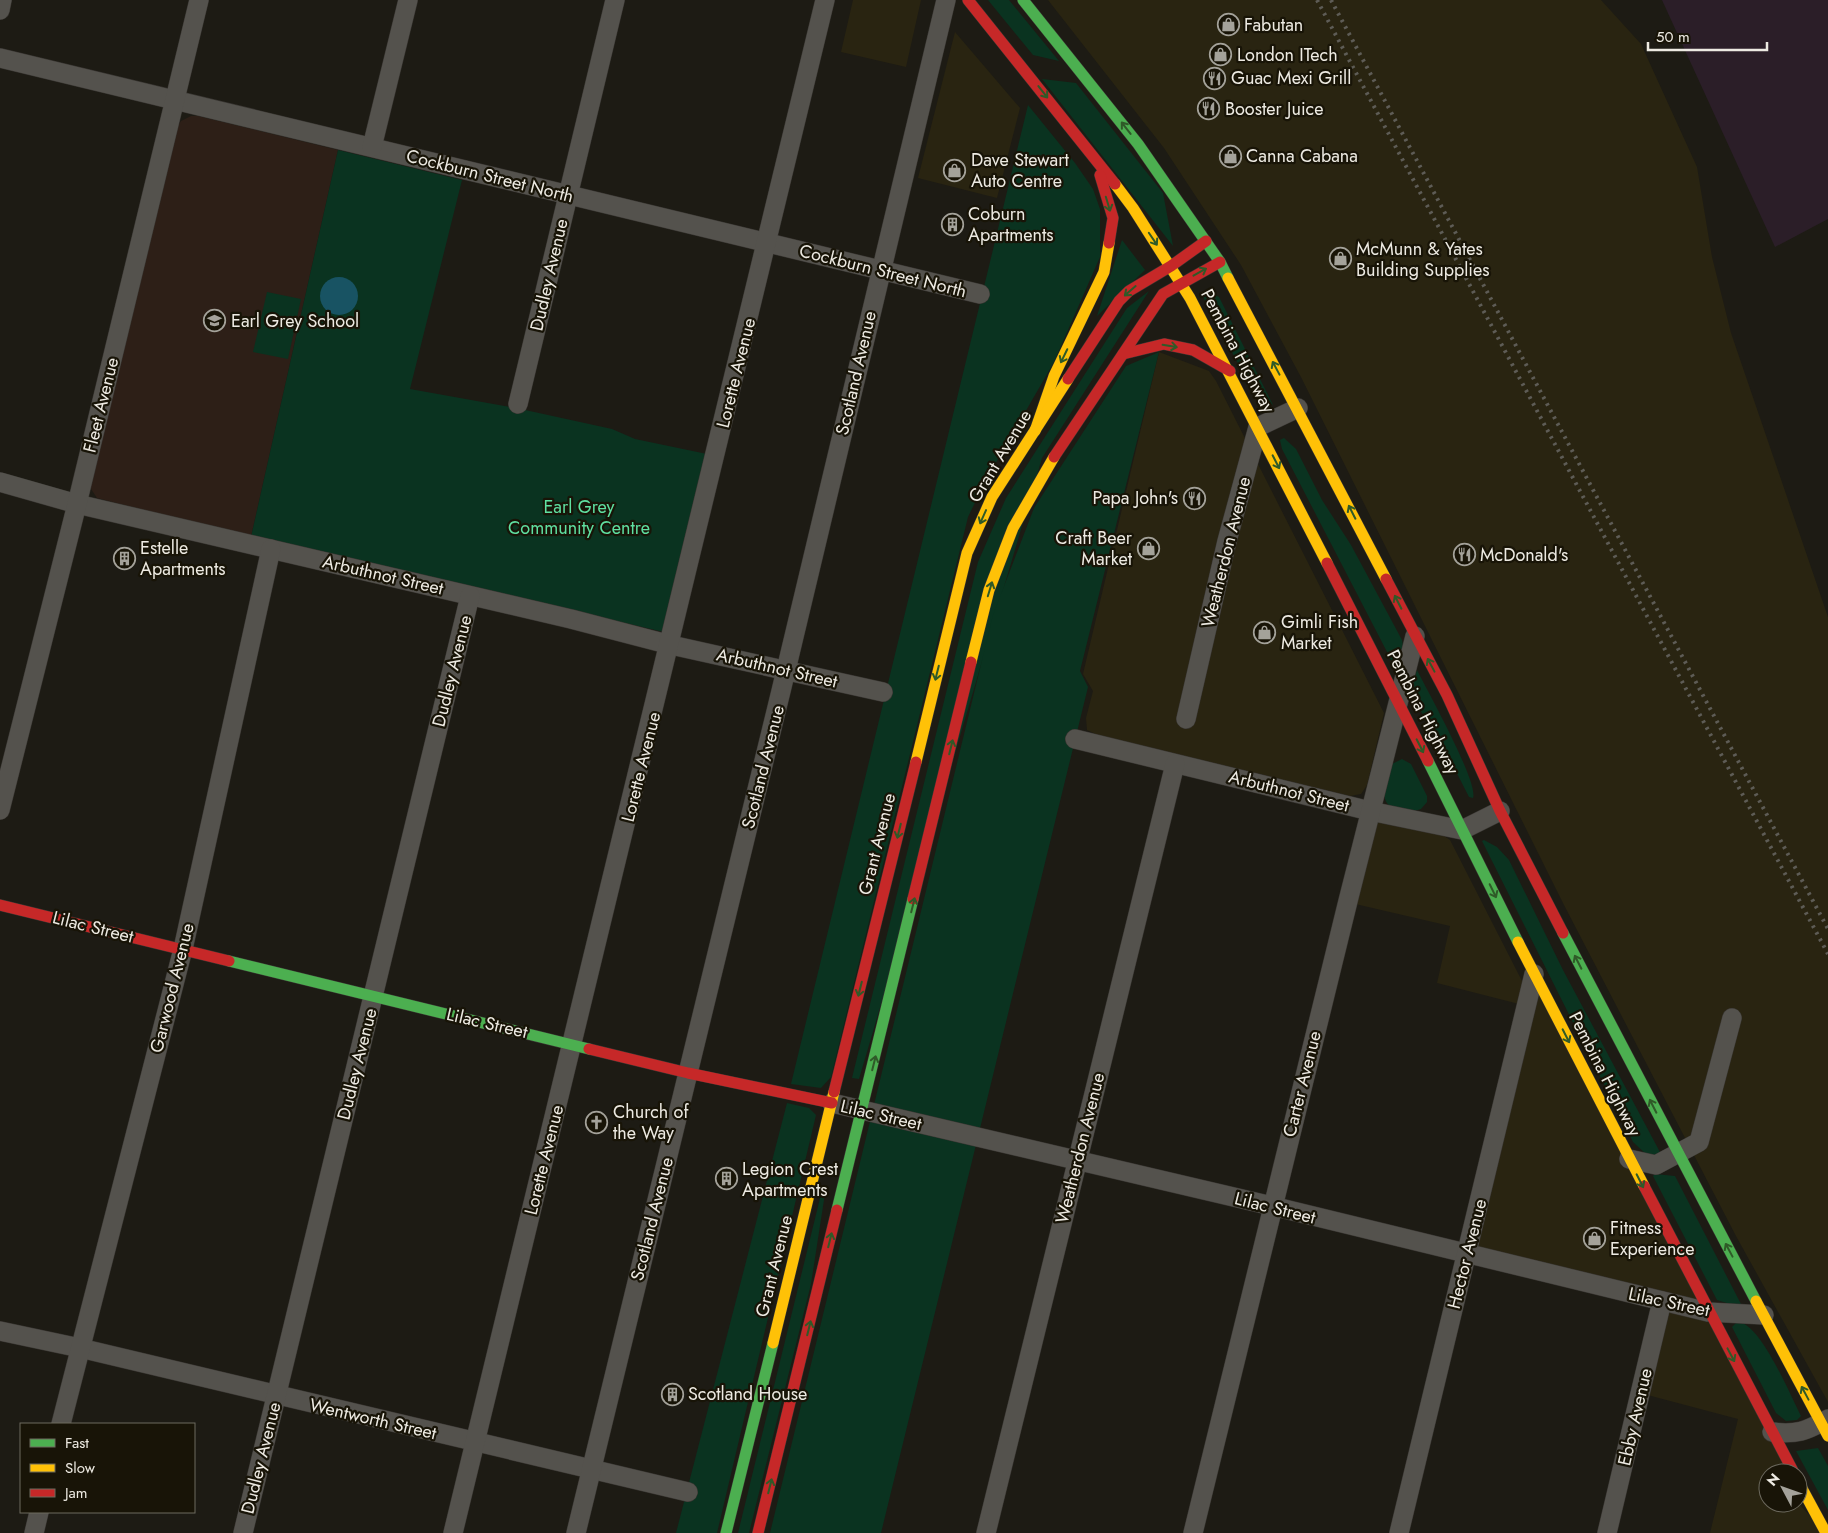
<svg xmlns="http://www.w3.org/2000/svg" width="1828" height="1533" font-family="Jost,sans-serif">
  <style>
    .built { fill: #292411 }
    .industrial { fill: #2b1e28 }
    .education { fill: #2d1f17 }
    .green { fill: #0a3320 }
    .water { fill: #185363 }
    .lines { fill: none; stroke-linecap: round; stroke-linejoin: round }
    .street-casing { stroke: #393632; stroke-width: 20 }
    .fast-casing { stroke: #393632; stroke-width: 12 }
    .slow-casing { stroke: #393632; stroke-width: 12 }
    .jam-casing { stroke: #393632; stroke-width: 12 }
    .street { stroke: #54524d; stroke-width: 19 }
    .fast { stroke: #4caf50; stroke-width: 11 }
    .slow { stroke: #ffc107; stroke-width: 11 }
    .jam { stroke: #c62828; stroke-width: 11 }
    .rail { stroke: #5e5c56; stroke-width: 4; stroke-dasharray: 2.5 5; stroke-linecap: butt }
    .oneway { stroke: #2f5a28 }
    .labels { text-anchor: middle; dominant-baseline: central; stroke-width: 4.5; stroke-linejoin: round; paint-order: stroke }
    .poi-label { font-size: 18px; fill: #edeae2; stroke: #181407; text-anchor: start }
    .street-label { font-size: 18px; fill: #edeae2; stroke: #181407 }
    .park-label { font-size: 18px; fill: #5fe0a1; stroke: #181407 }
  </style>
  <rect width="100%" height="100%" fill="#1d1b14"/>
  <g class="built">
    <polygon points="853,0 921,0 906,67 841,52"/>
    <polygon points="1048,0 1601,0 1641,44 1697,167 1712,257 1731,333 1828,617 1828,1402 1736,1236 1564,905 1302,379 1241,265 1164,148"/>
    <polygon points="955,32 1020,108 997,198 918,178"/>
    <polygon points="1159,352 1209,371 1216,381 1384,713 1367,785 1361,794 1350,796 1098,735 1087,730 1086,718 1093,691 1083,674"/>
    <polygon points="1373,819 1444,836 1450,840 1523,983 1519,1004 1437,983 1450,926 1351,903"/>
    <polygon points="1534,974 1794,1473 1768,1473 1768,1503 1798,1503 1826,1533 1710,1533 1738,1419 1640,1393 1662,1301 1467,1254"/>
  </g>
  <polygon class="industrial" points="1662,0 1828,0 1828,219 1775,247"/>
  <polygon class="education" points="191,116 198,116 338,150 251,537 97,498 91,489 91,480 178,126 181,121"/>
  <g class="green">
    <polygon points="988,0 1009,0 1059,61 1033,55"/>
    <polygon points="1042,79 1076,83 1163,193 1173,246"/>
    <polygon points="1028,105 1075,163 1093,189 1100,209 1100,257 1054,362 986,480 968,517 831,1077 821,1088 791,1084"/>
    <polygon points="338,150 462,180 410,389 516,408 612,429 635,439 707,454 664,632 251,537"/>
    <polygon points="1122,240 1145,270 1097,316"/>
    <polygon points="1149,291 1042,458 859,1079 852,1078 978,562 1006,498 1127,308"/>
    <polygon points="1209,291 1219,297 1273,405 1254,394 1202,295"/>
    <polygon points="267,292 301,299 288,359 253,352"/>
    <polygon points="1159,352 1080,671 1088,687 881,1533 770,1533 993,615 1034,508 1126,366"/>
    <polygon points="1284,438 1296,449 1322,500 1351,545 1402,640 1404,651 1399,675 1282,449 1280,440"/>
    <path d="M1417 670C1427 690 1479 783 1473 798L1469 797 1439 738 1409 694Z"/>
    <path d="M1402 759 1411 764 1427 796V802L1421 809C1407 814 1383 812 1384 791 1384 783 1389 772 1392 764Z"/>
    <polygon points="1484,840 1497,847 1509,860 1563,970 1661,1154 1649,1157 1633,1142 1482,841"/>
    <polygon points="787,1103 809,1108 816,1115 717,1533 676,1533"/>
    <polygon points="1655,1174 1675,1176 1743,1308 1717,1300 1653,1176"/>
    <polygon points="823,1186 826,1187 811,1284 749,1533 738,1533"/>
    <path d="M1737 1322C1760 1321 1791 1397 1801 1416L1797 1420 1786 1421 1776 1413 1732 1327Z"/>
    <polygon points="1818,1448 1828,1466 1828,1510 1796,1451"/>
  </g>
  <circle class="water" cx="339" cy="296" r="19"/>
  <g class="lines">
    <defs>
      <g id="street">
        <polyline points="0,10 2,0"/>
        <polyline points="0,58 980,294"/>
        <polyline points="372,147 408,0"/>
        <polyline points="518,404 615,0"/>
        <polyline points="0,482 77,504 571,619 671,645 883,692"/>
        <polyline points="1186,719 1227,541 1258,427 1298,408"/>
        <polyline points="1075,739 1370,811 1462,830 1500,811"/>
        <polyline points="0,810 77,504 199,0"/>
        <polyline points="832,1103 1272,1206 1708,1312 1764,1315"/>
        <polyline points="1629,1159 1656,1165 1699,1142 1732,1018"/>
        <polyline points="0,1331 80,1348 688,1492"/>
        <polyline points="61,1424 183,949 271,549"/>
        <path d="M1772 1432C1797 1435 1806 1431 1828 1419"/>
        <polyline points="34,1533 39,1512"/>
        <polyline points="243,1533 470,596"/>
        <polyline points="453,1533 825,0"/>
        <polyline points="576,1533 781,691 946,0"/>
        <polyline points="986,1533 1175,764"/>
        <polyline points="1193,1533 1348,901 1415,636"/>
        <polyline points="1399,1533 1534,974"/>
        <polyline points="1607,1533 1662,1301"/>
      </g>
      <g id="fast">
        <polyline points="1023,0 1138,144 1220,262 1228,278"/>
        <polyline points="1428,761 1518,942"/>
        <polyline points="1563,933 1756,1301"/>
        <polyline points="229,961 589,1049"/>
        <polyline points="837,1210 913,899"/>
        <polyline points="726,1533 773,1343"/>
      </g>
      <g id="slow">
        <polyline points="1115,184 1133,208 1190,298 1327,563"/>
        <polyline points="1228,278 1386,579"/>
        <polyline points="1035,431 1054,376 1104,272 1109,243"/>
        <polyline points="971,662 989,590 1013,528 1054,457"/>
        <polyline points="916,762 967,553 992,497 1068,379"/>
        <polyline points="1518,942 1644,1186"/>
        <polyline points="1756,1301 1828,1436"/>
        <polyline points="773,1343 834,1092"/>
        <polyline points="1798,1481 1826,1533"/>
      </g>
      <g id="jam">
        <polyline points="968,0 1115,184"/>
        <polyline points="1100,175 1113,218 1109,243"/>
        <polyline points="1123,354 1164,344 1193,350 1230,371"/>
        <polyline points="1068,379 1119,301 1129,291 1171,266 1206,241"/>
        <polyline points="1054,457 1163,294 1220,262"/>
        <polyline points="1327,563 1428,761"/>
        <polyline points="1386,579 1447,695 1500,811 1563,933"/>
        <polyline points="913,899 971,662"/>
        <polyline points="0,905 229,961"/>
        <polyline points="589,1049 688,1073 832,1103"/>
        <polyline points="834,1092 916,762"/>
        <polyline points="1644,1186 1794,1473"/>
        <polyline points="758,1533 837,1210"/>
      </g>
    </defs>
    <use href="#street" class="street-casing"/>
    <use href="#fast" class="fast-casing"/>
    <use href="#slow" class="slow-casing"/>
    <use href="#jam" class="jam-casing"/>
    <use href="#street" class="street"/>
    <use href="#fast" class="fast"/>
    <use href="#slow" class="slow"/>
    <use href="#jam" class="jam"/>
    <g class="rail">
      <polyline points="1317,0 1828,954"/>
      <polyline points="1331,0 1828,929"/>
    </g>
  </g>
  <defs><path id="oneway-shaft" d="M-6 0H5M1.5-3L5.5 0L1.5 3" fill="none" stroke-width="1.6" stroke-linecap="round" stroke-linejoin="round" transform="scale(1.25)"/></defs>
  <g class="oneway">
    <use href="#oneway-shaft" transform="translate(1043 92) rotate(52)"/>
    <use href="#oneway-shaft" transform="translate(1126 128) rotate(-128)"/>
    <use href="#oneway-shaft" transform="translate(1108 204) rotate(73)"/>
    <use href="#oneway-shaft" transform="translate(1153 239) rotate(56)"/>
    <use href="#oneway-shaft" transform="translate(1200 272) rotate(-29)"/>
    <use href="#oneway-shaft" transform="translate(1130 291) rotate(139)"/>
    <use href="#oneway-shaft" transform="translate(1170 346) rotate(9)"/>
    <use href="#oneway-shaft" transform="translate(1064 356) rotate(116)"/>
    <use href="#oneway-shaft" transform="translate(1276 368) rotate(-118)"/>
    <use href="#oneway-shaft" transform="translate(1276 462) rotate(63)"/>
    <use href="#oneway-shaft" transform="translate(1352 512) rotate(-117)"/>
    <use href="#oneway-shaft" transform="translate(983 517) rotate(114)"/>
    <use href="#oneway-shaft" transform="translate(990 589) rotate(-73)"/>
    <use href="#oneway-shaft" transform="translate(1398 602) rotate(-117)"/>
    <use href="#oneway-shaft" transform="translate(1431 665) rotate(-118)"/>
    <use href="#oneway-shaft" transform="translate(937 673) rotate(104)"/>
    <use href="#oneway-shaft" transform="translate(1420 746) rotate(63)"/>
    <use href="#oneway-shaft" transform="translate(951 747) rotate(-76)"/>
    <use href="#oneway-shaft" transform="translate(899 831) rotate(104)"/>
    <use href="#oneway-shaft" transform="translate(1493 891) rotate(64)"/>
    <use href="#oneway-shaft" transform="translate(913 905) rotate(-76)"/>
    <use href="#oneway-shaft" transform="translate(1578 962) rotate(-117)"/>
    <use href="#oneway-shaft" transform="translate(860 989) rotate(104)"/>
    <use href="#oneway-shaft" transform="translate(1566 1036) rotate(63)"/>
    <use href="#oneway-shaft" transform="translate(874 1063) rotate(-76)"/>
    <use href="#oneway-shaft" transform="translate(1653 1106) rotate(-117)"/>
    <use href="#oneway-shaft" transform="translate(1640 1181) rotate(63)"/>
    <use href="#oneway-shaft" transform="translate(830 1240) rotate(-76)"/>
    <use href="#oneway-shaft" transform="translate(1729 1250) rotate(-118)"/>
    <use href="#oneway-shaft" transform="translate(809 1328) rotate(-76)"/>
    <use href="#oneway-shaft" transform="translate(1731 1355) rotate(62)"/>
    <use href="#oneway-shaft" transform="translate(1805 1393) rotate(-118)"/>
    <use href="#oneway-shaft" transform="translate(770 1486) rotate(-76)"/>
  </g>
  <defs>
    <symbol id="shop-ring" viewBox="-11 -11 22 22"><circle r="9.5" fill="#181407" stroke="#a4a29a" stroke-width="1.5"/><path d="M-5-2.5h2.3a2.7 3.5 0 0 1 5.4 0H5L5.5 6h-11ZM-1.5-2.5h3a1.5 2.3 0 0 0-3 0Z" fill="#a4a29a"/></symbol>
    <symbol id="restaurant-ring" viewBox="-11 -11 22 22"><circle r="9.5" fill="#181407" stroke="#a4a29a" stroke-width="1.5"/><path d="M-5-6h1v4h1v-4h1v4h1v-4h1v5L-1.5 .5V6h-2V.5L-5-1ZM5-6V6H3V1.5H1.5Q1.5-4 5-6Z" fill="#a4a29a"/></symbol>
    <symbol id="building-ring" viewBox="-11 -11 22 22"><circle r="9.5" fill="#181407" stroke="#a4a29a" stroke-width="1.5"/><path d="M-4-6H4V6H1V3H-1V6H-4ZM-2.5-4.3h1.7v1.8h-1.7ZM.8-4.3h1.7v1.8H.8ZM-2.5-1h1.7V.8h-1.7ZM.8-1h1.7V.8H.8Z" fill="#a4a29a"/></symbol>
    <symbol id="school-ring" viewBox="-11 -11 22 22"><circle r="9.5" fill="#181407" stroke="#a4a29a" stroke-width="1.5"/><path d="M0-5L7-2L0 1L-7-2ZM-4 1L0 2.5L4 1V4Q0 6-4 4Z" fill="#a4a29a"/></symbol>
    <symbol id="church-ring" viewBox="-11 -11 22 22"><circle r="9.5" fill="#181407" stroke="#a4a29a" stroke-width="1.5"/><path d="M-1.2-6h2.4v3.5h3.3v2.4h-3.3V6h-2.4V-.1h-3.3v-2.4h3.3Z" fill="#a4a29a"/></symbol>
  </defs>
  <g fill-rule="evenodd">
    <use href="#shop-ring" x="1216" y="12" width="25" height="25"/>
    <use href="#shop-ring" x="1208" y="42" width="25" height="25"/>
    <use href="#restaurant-ring" x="1202" y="66" width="25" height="25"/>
    <use href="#restaurant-ring" x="1196" y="96" width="25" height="25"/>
    <use href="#shop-ring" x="1218" y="144" width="25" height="25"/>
    <use href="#shop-ring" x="942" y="158" width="25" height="25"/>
    <use href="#building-ring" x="940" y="212" width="25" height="25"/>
    <use href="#shop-ring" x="1328" y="246" width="25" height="25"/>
    <use href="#school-ring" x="202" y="308" width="25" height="25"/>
    <use href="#restaurant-ring" x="1182" y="486" width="25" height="25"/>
    <use href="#shop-ring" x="1136" y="536" width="25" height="25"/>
    <use href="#restaurant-ring" x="1452" y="542" width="25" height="25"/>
    <use href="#building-ring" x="112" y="546" width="25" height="25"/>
    <use href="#shop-ring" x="1252" y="620" width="25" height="25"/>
    <use href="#church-ring" x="584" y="1110" width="25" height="25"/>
    <use href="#building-ring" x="714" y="1166" width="25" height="25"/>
    <use href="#shop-ring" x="1582" y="1226" width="25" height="25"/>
    <use href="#building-ring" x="660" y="1382" width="25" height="25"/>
  </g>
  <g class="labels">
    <g class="poi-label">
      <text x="1244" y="25">Fabutan</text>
      <text x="1237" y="55">London ITech</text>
      <text x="1231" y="78">Guac Mexi Grill</text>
      <text x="1225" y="109">Booster Juice</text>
      <text x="1246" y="156">Canna Cabana</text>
      <text x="971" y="160">Dave Stewart<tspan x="971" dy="21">Auto Centre</tspan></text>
      <text x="968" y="214">Coburn<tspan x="968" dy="21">Apartments</tspan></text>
      <text x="1356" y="249">McMunn &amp; Yates<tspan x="1356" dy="21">Building Supplies</tspan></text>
      <text x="231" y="321">Earl Grey School</text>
      <text x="1178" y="498" text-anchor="end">Papa John's</text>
      <text x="1132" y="538" text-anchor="end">Craft Beer<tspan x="1132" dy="21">Market</tspan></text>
      <text x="140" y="548">Estelle<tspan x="140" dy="21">Apartments</tspan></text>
      <text x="1480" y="555">McDonald's</text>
      <text x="1281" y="622">Gimli Fish<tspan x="1281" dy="21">Market</tspan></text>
      <text x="613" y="1112">Church of<tspan x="613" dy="21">the Way</tspan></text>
      <text x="742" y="1169">Legion Crest<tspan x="742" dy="21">Apartments</tspan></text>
      <text x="1610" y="1228">Fitness<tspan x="1610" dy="21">Experience</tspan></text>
      <text x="688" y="1394">Scotland House</text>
    </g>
    <g class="street-label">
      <text transform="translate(490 176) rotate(14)">Cockburn Street North</text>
      <text transform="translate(883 271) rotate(14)">Cockburn Street North</text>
      <text transform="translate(549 275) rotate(-77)">Dudley Avenue</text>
      <text transform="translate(1238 351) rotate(62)">Pembina Highway</text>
      <text transform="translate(736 373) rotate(-76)">Lorette Avenue</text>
      <text transform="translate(856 373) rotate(-77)">Scotland Avenue</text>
      <text transform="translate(101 405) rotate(-76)">Fleet Avenue</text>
      <text transform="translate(1000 456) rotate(-59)">Grant Avenue</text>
      <text transform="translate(1226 552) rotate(-76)">Weatherdon Avenue</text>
      <text transform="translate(383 575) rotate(13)">Arbuthnot Street</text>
      <text transform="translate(777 668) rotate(13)">Arbuthnot Street</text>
      <text transform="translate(452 671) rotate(-76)">Dudley Avenue</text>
      <text transform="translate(1423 712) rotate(63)">Pembina Highway</text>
      <text transform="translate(641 767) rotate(-76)">Lorette Avenue</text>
      <text transform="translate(763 767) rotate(-76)">Scotland Avenue</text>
      <text transform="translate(1289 791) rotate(14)">Arbuthnot Street</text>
      <text transform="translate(877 844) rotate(-76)">Grant Avenue</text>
      <text transform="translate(93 927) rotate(14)">Lilac Street</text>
      <text transform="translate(172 988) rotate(-76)">Garwood Avenue</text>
      <text transform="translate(487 1023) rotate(13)">Lilac Street</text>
      <text transform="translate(357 1064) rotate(-76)">Dudley Avenue</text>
      <text transform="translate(1605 1074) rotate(63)">Pembina Highway</text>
      <text transform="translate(1302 1084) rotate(-76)">Carter Avenue</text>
      <text transform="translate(881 1115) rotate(13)">Lilac Street</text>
      <text transform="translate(1080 1148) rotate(-76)">Weatherdon Avenue</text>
      <text transform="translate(544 1160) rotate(-76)">Lorette Avenue</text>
      <text transform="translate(1275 1208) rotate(14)">Lilac Street</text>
      <text transform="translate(652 1219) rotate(-76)">Scotland Avenue</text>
      <text transform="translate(1467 1254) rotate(-76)">Hector Avenue</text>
      <text transform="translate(774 1266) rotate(-76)">Grant Avenue</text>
      <text transform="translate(1669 1302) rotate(12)">Lilac Street</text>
      <text transform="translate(1635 1417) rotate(-77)">Ebby Avenue</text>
      <text transform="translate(373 1419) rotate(13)">Wentworth Street</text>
      <text transform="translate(261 1458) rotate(-76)">Dudley Avenue</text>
    </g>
    <g class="park-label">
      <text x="579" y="507">Earl Grey<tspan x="579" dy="21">Community Centre</tspan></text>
    </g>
  </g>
  <rect x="20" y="1423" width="175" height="90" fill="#181407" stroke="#6d6a5f"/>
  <rect x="30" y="1439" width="25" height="8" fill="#4caf50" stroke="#6d6a5f"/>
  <text x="65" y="1448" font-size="15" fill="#edeae2">Fast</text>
  <rect x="30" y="1464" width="25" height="8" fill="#ffc107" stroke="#6d6a5f"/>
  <text x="65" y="1473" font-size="15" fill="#edeae2">Slow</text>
  <rect x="30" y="1489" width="25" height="8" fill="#c62828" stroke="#6d6a5f"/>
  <text x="65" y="1498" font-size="15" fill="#edeae2">Jam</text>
  <g transform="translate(1783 1488) rotate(311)"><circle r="24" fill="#181407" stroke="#6d6a5f"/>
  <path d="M0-4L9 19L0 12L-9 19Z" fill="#a4a29a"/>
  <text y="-8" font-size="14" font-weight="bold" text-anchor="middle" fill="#edeae2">N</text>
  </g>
  <path d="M1648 42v8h119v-8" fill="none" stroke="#edeae2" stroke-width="2.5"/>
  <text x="1656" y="42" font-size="15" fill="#edeae2" stroke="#181407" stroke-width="4" paint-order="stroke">50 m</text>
</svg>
